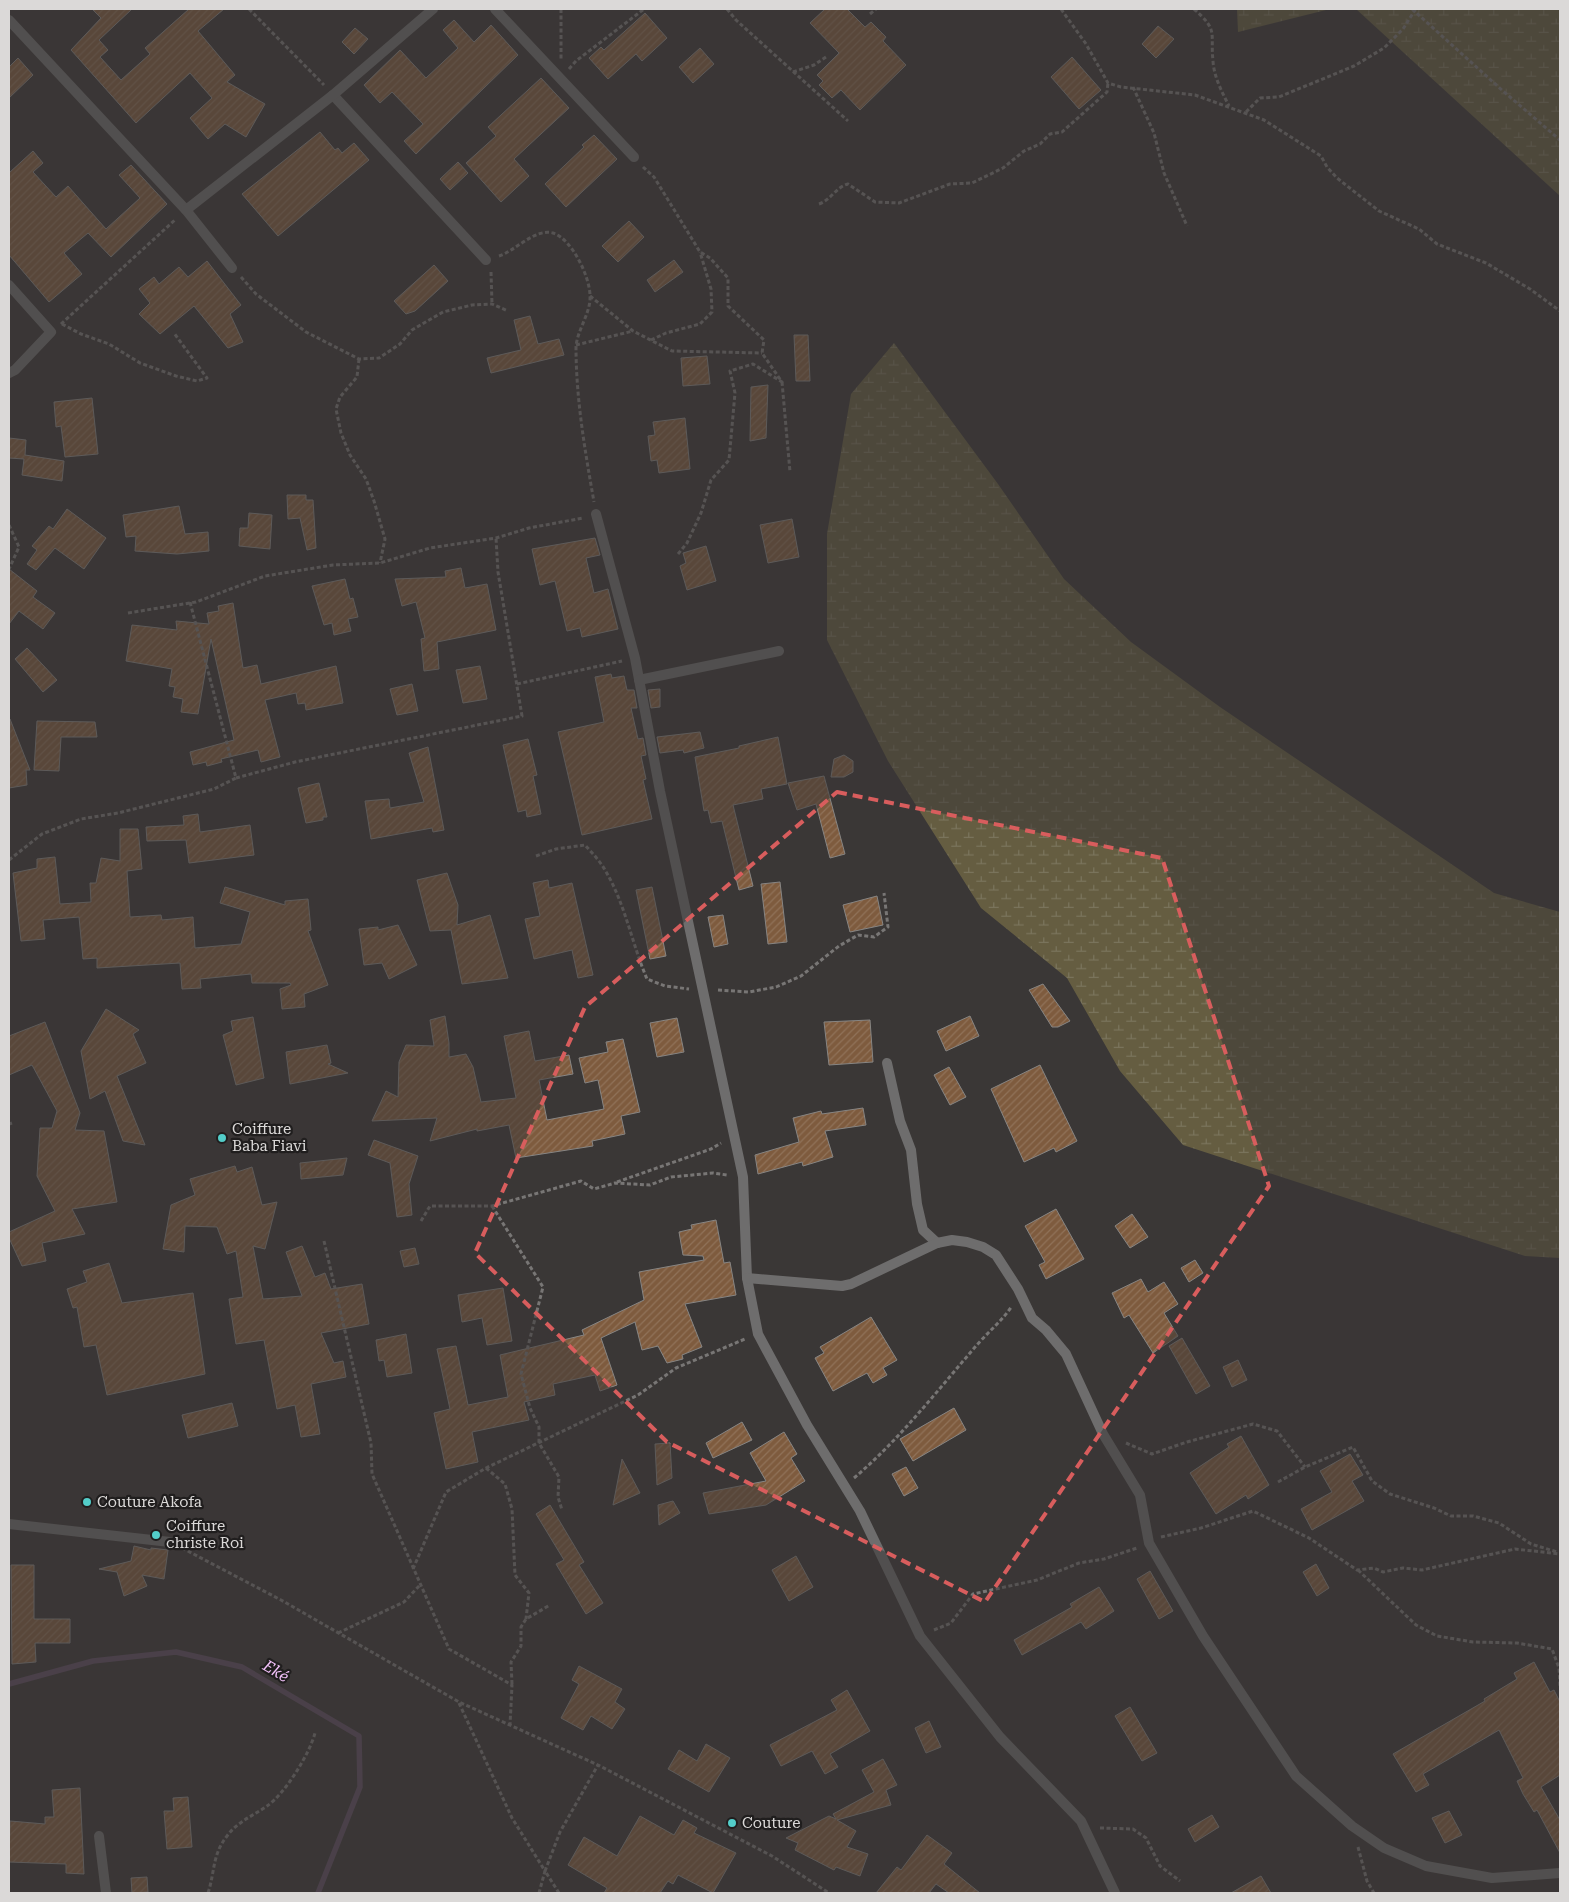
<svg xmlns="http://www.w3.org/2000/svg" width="1569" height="1902" font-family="'Roboto Serif',serif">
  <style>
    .wetland { fill: url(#wetland-marsh) }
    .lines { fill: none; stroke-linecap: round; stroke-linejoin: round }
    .stream { stroke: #5e4c60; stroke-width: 5.5 }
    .building { fill: url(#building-hatch); stroke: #878583 }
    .path { stroke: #787675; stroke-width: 3; stroke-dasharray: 4 2.5; stroke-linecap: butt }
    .street { stroke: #6e6d6d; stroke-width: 10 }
    .marked { fill: none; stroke: #d85d5d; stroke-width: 4; stroke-dasharray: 10 6; stroke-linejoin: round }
    .poi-dot { fill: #53cdc9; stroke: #201e1e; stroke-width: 2 }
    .labels { text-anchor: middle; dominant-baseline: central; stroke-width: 4.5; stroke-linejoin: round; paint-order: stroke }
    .poi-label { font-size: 15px; fill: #dbd9d8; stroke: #201e1e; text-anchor: start }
    .water-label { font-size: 16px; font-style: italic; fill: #f1c0f8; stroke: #201e1e }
  </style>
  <defs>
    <pattern id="wetland-marsh" width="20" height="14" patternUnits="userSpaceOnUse" patternTransform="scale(1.25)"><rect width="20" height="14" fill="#655d41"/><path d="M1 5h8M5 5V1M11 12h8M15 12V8" fill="none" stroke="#7a745c"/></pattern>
    <pattern id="building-hatch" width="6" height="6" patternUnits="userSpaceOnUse" patternTransform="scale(1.25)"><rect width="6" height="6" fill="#7e5b3e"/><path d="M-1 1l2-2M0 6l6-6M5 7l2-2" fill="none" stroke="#907259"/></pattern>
  </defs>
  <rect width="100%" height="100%" fill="#3a3736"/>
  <g class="wetland">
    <polygon points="1237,9 1330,9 1238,32"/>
    <polygon points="1356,9 1560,9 1560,196"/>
    <polygon points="894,343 998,484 1064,579 1131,642 1220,707 1494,893 1560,912 1560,1258 1525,1256 1183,1145 1120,1071 1067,978 981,908 888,761 827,640 827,534 851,394"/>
  </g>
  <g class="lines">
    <polyline class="stream" points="9,1684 93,1661 176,1652 242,1667 359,1736 360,1787 318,1893"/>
  </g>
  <g class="building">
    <polygon points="92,9 132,9 99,40 108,50 100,57 121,80 150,54 145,48 189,9 224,9 198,31 235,75 227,82 265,104 246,137 225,124 208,139 190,118 212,98 190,73 136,123 71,50 101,18"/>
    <polygon points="825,9 847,9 865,27 871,22 886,37 883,41 906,65 860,110 841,90 832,98 819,85 823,81 817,75 839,53 810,23"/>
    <polygon points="645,13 667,38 642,61 636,54 608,79 589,58 601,47 604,50"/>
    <polygon points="454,20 474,42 491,25 518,55 416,154 404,141 423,124 392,92 380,103 364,85 400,50 426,78 458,48 443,30"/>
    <polygon points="1158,26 1174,39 1156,58 1142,44"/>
    <polygon points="355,28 368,39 354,54 342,42"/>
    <polygon points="700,48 714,64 693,83 679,67"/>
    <polygon points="1072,57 1101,90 1079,109 1051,77"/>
    <polygon points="18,58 33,75 9,98 9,67"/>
    <polygon points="541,78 569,108 514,159 529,176 501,202 466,163 496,136 488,127"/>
    <polygon points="320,132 335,150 338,148 342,153 354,143 369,160 278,236 242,194"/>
    <polygon points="594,135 617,159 566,207 545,184 584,147 582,145"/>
    <polygon points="33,151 43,163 33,172 56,197 68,186 106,229 140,198 119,175 131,165 167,204 111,257 88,233 64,253 82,274 49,302 9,255 9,173"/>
    <polygon points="458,162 468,173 450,190 440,179"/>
    <polygon points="629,221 644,237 618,262 602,246"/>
    <polygon points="674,260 683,272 655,292 647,280"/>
    <polygon points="207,261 241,305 230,314 243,342 228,348 194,306 160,334 139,314 150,303 139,289 154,277 159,284 179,267 188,277"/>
    <polygon points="434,265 448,281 415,311 406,314 394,301"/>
    <polygon points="530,316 538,344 559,339 564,355 491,373 487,358 521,350 514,320"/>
    <polygon points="794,335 808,335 810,381 796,381"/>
    <polygon points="707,356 710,384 683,386 681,358"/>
    <polygon points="768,385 766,438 750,441 751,387"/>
    <polygon points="92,398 98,454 65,457 61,426 56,427 54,402"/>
    <polygon points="685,418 690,469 659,473 657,460 651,461 648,436 655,435 653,422"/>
    <polygon points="9,438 26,440 25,455 64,461 62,481 22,475 24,459 9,458"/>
    <polygon points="287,495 306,495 306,500 313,500 316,548 307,550 300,518 288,519"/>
    <polygon points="179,506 185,534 208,532 209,551 177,554 135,551 136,536 126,537 123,515"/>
    <polygon points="67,509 106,538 84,569 55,548 36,570 27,564 37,550 32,546 49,526 53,529"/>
    <polygon points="249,513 272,515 270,549 239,546 240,528 248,528"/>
    <polygon points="792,519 799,557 768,563 760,525"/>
    <polygon points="595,538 600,555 586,558 594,593 608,589 618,629 582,637 580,628 567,631 555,581 540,585 532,549"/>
    <polygon points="706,546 716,581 687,590 680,566 686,563 683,553"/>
    <polygon points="461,568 465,588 487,584 496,630 437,642 439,669 424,671 421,639 425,638 416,602 402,606 395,579 446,577 445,571"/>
    <polygon points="9,569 37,591 33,597 55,613 43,629 19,611 9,624"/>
    <polygon points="345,579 350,599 353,598 358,617 348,619 351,631 334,635 332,623 324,625 312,586"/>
    <polygon points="233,603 243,668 257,665 261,684 336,666 343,703 306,710 305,703 298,704 296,693 265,700 280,757 261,762 258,750 221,759 222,762 207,766 206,762 193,765 190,752 234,740 211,639 198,714 181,712 183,699 173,697 175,687 169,686 172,669 126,661 132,625 177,630 176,621 209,624 207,613 219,611 218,606"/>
    <polygon points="27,648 57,680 43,692 15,659"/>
    <polygon points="480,666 487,699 463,703 456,670"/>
    <polygon points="611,674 612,678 624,676 627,690 634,690 637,708 631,708 638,739 643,738 646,755 641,756 646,779 643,780 652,819 582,835 558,732 604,722 595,677"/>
    <polygon points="412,684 418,711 397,715 390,689"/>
    <polygon points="660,689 660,707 651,708 648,690"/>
    <polygon points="10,719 30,770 26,770 27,785 9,788"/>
    <polygon points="37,721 95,722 97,737 61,737 59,771 34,770"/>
    <polygon points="700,732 704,748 684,753 683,750 660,753 657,737"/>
    <polygon points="778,737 787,784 761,789 763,799 733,805 753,886 739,890 722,821 711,823 708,810 704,811 695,757 739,748 739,746"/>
    <polygon points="528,739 537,775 533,776 541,814 527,817 526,810 518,812 503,745"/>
    <polygon points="428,747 444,830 433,832 432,828 371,839 365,801 389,799 390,808 424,802 409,753"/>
    <polygon points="844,755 853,761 853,772 844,777 831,777 834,759"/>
    <polygon points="824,776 845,854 830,858 816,804 797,810 788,783"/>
    <polygon points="319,783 327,817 323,817 323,820 306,823 298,788"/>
    <polygon points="198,814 200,832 250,825 254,855 189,863 186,840 147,841 146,827 184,825 183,816"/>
    <polygon points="120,829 138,829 142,869 127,871 130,917 161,915 162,920 193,917 195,948 241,944 250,912 220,903 225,887 285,905 285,901 308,899 311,930 308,931 328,985 304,994 305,1007 282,1009 280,989 291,985 290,983 252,983 251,974 200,979 201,988 182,989 180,963 97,968 97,958 83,959 79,917 43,920 45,939 21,941 13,873 37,868 37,859 55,857 60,904 91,902 90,883 96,883 101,858 120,861"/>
    <polygon points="447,873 458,905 457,925 490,915 508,978 462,984 451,930 430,931 417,880"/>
    <polygon points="548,880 549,888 572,883 593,975 578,978 572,950 534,959 525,919 540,916 533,883"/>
    <polygon points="780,882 787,942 768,944 761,884"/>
    <polygon points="652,887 666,956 650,959 636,890"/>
    <polygon points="877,896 883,925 850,932 843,905"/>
    <polygon points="723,915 728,944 714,947 708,917"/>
    <polygon points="398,925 417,965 389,979 382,963 364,965 359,929 378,927 378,930"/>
    <polygon points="1043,984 1070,1021 1058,1027 1052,1027 1029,990"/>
    <polygon points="106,1009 139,1030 133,1034 146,1063 117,1076 145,1145 123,1141 105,1091 90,1099 81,1051"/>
    <polygon points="445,1016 449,1043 449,1057 466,1054 473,1067 481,1102 516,1098 504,1036 529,1031 535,1061 569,1055 573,1074 539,1080 547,1120 604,1109 598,1080 585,1083 579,1058 608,1052 606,1042 623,1039 640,1112 621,1116 625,1134 592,1141 593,1146 516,1158 509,1125 477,1131 477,1129 430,1141 437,1118 372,1121 386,1091 398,1097 399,1062 406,1045 434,1046 430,1020"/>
    <polygon points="970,1016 979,1036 946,1051 937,1031"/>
    <polygon points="253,1017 264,1078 236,1085 223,1035 233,1031 231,1021"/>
    <polygon points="677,1018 684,1052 657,1057 650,1023"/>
    <polygon points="870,1020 873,1062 829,1065 824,1022"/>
    <polygon points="45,1022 80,1113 75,1130 104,1131 117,1202 72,1209 85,1234 42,1243 46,1261 22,1266 9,1238 9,1232 55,1211 37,1176 40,1128 52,1128 57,1111 32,1065 9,1075 9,1036"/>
    <polygon points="327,1045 331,1063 328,1064 348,1073 290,1084 286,1052"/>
    <polygon points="1040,1065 1077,1141 1056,1152 1054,1148 1024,1162 991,1089"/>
    <polygon points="949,1067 966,1097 950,1105 934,1075"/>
    <polygon points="863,1108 866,1125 825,1131 833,1157 803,1166 802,1162 758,1174 755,1155 799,1142 793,1118 821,1111 822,1114"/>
    <polygon points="374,1140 418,1156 409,1184 412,1215 397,1217 390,1163 368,1155"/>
    <polygon points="347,1158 343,1175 301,1179 300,1163"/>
    <polygon points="235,1166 237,1172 252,1167 262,1205 277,1202 265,1249 253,1246 263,1299 302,1296 286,1252 302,1246 315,1277 325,1273 331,1289 362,1284 369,1324 321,1333 334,1363 343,1361 346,1377 311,1384 320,1434 301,1437 295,1405 277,1409 264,1340 236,1344 229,1299 243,1297 236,1251 227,1254 217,1227 185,1226 184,1252 163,1249 171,1205 195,1195 190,1179"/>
    <polygon points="1056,1209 1084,1259 1046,1279 1039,1265 1045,1262 1025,1226"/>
    <polygon points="1132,1214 1148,1237 1130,1248 1115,1226"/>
    <polygon points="716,1220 724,1263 730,1262 736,1295 685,1304 702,1347 682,1355 683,1359 667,1363 658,1346 642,1350 635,1322 601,1338 617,1385 600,1391 595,1375 553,1384 555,1395 524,1402 529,1420 472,1432 478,1462 446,1469 434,1413 450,1409 437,1349 456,1346 468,1405 508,1397 500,1355 584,1335 582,1330 644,1300 639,1272 704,1260 703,1256 683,1255 679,1232 692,1229 691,1225"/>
    <polygon points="415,1248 419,1264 404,1267 400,1251"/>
    <polygon points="1195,1260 1203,1273 1189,1282 1181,1268"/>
    <polygon points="109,1263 122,1303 193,1293 205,1374 107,1395 96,1345 84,1347 77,1307 73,1308 67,1289 87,1282 83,1271"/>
    <polygon points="1141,1279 1148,1292 1164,1282 1178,1304 1164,1313 1178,1336 1153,1353 1129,1315 1124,1318 1112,1293"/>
    <polygon points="503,1288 512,1341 487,1345 482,1318 462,1322 458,1295"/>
    <polygon points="871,1317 897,1360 883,1368 887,1375 873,1383 867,1373 833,1391 815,1358 824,1353 820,1347"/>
    <polygon points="406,1334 412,1373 387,1377 384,1360 379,1361 376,1340"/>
    <polygon points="1182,1338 1210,1386 1196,1394 1169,1346"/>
    <polygon points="1238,1360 1247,1380 1232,1387 1223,1367"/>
    <polygon points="232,1403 238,1426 188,1438 182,1415"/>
    <polygon points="954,1408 966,1430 913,1461 900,1439"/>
    <polygon points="742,1422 752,1440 713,1458 706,1443"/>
    <polygon points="784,1432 797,1454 791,1458 805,1481 766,1505 709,1514 703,1493 766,1481 750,1453"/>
    <polygon points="1241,1436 1269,1485 1248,1499 1246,1495 1216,1514 1190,1473 1229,1447 1227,1444"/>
    <polygon points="670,1443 672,1478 657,1485 655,1444"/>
    <polygon points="1350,1454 1363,1475 1352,1481 1364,1501 1312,1530 1301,1509 1332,1492 1320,1471"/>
    <polygon points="622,1459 640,1493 613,1505"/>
    <polygon points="906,1467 918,1488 904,1496 892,1474"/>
    <polygon points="673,1501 680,1513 659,1525 658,1505"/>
    <polygon points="550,1505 584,1562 579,1565 603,1603 586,1614 556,1564 564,1560 536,1514"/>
    <polygon points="134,1546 151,1550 151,1548 168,1550 164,1579 142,1575 147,1586 124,1596 117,1572 99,1569 131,1561"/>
    <polygon points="796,1556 813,1587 789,1601 772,1570"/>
    <polygon points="1316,1564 1329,1588 1317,1596 1303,1572"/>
    <polygon points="11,1565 34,1565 34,1619 70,1619 70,1643 35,1643 36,1662 12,1664"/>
    <polygon points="1150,1571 1173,1611 1159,1619 1137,1579"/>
    <polygon points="1099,1587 1114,1611 1086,1629 1081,1622 1022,1655 1014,1640 1072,1607 1070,1604"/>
    <polygon points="1534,1662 1550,1692 1554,1690 1560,1702 1560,1775 1541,1787 1560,1820 1560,1853 1537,1810 1534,1812 1523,1794 1517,1781 1523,1778 1499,1730 1423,1774 1429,1785 1416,1792 1393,1754 1485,1701 1484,1699 1517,1679 1514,1673"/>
    <polygon points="579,1666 622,1689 615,1702 625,1709 612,1729 591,1716 583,1730 561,1718 579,1684 572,1680"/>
    <polygon points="847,1690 870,1731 830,1754 838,1767 825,1774 812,1751 781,1766 770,1745 837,1710 831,1700"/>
    <polygon points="1130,1707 1157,1753 1142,1761 1115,1716"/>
    <polygon points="929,1721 941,1747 926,1753 915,1728"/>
    <polygon points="706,1744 730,1758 709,1792 668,1769 679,1750 697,1761"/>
    <polygon points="883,1759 897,1785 886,1790 891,1805 837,1820 856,1831 847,1847 868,1854 860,1876 836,1867 834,1870 795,1850 798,1843 786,1838 829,1816 836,1819 833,1814 874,1792 862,1770"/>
    <polygon points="80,1788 84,1874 66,1873 66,1864 9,1862 10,1821 45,1824 45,1817 54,1817 52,1790"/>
    <polygon points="188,1797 192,1847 167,1849 164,1811 174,1811 173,1798"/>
    <polygon points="1449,1811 1462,1835 1445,1843 1432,1818"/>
    <polygon points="1212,1815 1219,1827 1195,1842 1188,1829"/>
    <polygon points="640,1816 674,1835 683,1820 697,1828 694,1833 736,1853 713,1893 678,1875 673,1884 668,1881 660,1893 604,1893 607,1888 568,1865 584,1837 617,1856"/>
    <polygon points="927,1835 952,1853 944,1864 980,1893 949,1893 936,1884 929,1893 876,1893 897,1867 901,1870"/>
    <polygon points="1261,1876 1271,1893 1231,1893"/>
    <polygon points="147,1877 148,1892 132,1893 131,1878"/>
  </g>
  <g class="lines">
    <g class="path">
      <polyline points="249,9 324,85"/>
      <polyline points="561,9 561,59"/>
      <polyline points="727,9 736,20 848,121"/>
      <polyline points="1061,9 1086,44 1108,83 1121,87 1195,95 1264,120 1321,156 1327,167 1337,178 1379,211 1419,229 1437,244 1486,263 1530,289 1560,311"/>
      <path d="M1194 9C1219 31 1210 32 1213 61 1214 77 1222 92 1229 106"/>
      <polyline points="1412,9 1503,91 1560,140"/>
      <polyline points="870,14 876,9"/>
      <polyline points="569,69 576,61 644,9"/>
      <polyline points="793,72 814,65 826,57"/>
      <polyline points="1133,87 1154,133 1164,173 1187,226"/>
      <polyline points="1246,112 1260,98 1279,97 1354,66 1384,48 1403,29 1415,10 1419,9"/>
      <polyline points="643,167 654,177 700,252 710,258 728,278 728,306 764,340 762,353 782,382 753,364 730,371 735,393 729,460 711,480 701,513 687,543 678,554"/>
      <path d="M819 204C831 200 836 187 848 184L875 202 899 203 950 184 972 183 1003 168 1024 151 1040 144 1050 134 1062 132 1107 92 1108 83"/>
      <path d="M499 256C515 251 535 228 553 233 572 239 590 277 590 296 591 313 577 330 576 347 576 399 585 451 594 502"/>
      <polyline points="491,272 492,304"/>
      <polyline points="241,277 256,294 306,332 359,359 379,358 400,344 412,330 443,312 472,305 492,304 508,311"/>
      <polyline points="590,296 633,331 672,351 762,353"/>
      <polyline points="61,324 176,219"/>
      <polyline points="62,324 81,334 109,344 140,363 176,376 197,381 207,378 174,333"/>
      <polyline points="651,340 666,333 700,324 712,312 711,289 700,252"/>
      <polyline points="576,345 633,331"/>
      <polyline points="359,359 357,377 340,397 336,409 341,433 350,455 366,479 374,501 385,539 380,563"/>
      <polyline points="782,382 790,472"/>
      <polyline points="9,525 19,547 9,569"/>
      <polyline points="128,613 196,602 265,576 333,565 380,563 430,548 496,538 529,528 583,518"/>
      <polyline points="517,684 622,661"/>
      <polyline points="236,778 295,762 522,716 498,572 496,538"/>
      <path d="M536 856 556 849 585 845C592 853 600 861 605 870 625 903 632 944 647 979L665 986 689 989"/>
      <polyline points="9,860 42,834 81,819 118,813 214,789 236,778 190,602"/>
      <polyline points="718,990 749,992 776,987 801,976 839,946 858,935 874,937 888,927 884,893"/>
      <polyline points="9,1124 12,1123"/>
      <polyline points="617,1182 711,1149 721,1143"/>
      <polyline points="492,1206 543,1287 521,1374 530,1408 539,1427 539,1443 559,1477 558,1497 562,1510"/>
      <polyline points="421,1221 430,1206 492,1206 581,1181 594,1189 615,1183 650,1185 671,1177 713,1173 727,1175"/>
      <polyline points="324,1241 371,1443 372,1474 449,1649 512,1685 510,1725"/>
      <polyline points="1126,1443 1152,1454 1187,1442 1253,1424 1277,1431 1305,1467"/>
      <polyline points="486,1468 505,1484 512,1509 515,1575 529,1593 526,1619"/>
      <path d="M854 1478C900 1439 937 1391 976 1346 988 1332 1002 1321 1012 1306"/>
      <polyline points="1278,1482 1305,1467 1353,1447 1372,1481 1390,1494 1434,1508 1451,1516 1473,1516 1499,1523 1531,1544 1557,1552"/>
      <polyline points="1161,1537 1201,1528 1253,1511 1309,1538 1357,1570 1374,1568 1383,1572 1403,1568 1422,1570 1515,1549 1560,1554"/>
      <polyline points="182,1548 281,1600 459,1702 598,1765 772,1856 829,1893"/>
      <polyline points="413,1569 446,1492 486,1468 638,1395 676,1368 745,1339"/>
      <polyline points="1358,1570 1416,1625 1437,1636 1473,1642 1517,1643 1552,1649 1559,1668 1560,1686"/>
      <polyline points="934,1630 951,1623 973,1594 1037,1580 1079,1563 1104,1559 1137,1548"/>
      <polyline points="338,1633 404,1602 420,1585"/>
      <polyline points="512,1684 511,1662 521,1646 521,1627 526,1619 550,1605"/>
      <polyline points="459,1703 512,1818 545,1871 539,1893"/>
      <polyline points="1100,1828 1133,1829 1146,1838 1160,1866 1180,1881"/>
      <polyline points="1358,1847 1367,1881 1374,1893"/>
      <path d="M208 1893C215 1872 212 1855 227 1836 238 1821 253 1816 267 1806 285 1794 310 1753 315 1733"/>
      <polyline points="559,1893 545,1871 560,1832 598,1765"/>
    </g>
    <g class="street">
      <polyline points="495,9 634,157"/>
      <polyline points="9,20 186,210 232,268"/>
      <polyline points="333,95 486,260"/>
      <polyline points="186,210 333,95 433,9"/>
      <polyline points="9,285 51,332 15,370 9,373"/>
      <polyline points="596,514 635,658 660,791 743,1177 747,1278 758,1334 807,1425 860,1511 920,1636 1000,1737 1081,1821 1115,1893"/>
      <polyline points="639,680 779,651"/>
      <polyline points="887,1063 900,1121 911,1150 917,1204 923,1230 937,1243"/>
      <polyline points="747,1278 842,1286 851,1284 937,1243 952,1240 967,1242 983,1247 996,1255 1018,1289 1032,1318 1046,1330 1066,1354 1103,1434 1140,1495 1149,1543 1203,1636 1296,1776 1352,1826 1384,1848 1426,1866 1492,1878 1560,1873"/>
      <polyline points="9,1524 170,1542"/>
      <polyline points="99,1836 106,1893"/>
    </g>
  </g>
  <path d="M0 0H1569V1902H0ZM837 792 1162 858 1269 1186 985 1602 667 1442 475 1253 585 1007Z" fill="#3a3736" fill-opacity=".55" fill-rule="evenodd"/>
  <path class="marked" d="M837 792 1162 858 1269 1186 985 1602 667 1442 475 1253 585 1007Z"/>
  <g class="poi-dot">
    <circle cx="222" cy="1138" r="5"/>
    <circle cx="87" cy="1502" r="5"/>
    <circle cx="156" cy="1535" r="5"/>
    <circle cx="732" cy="1823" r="5"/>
  </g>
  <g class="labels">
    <g class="poi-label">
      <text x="232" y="1129">Coiffure<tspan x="232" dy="17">Baba Fiavi</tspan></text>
      <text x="97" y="1502">Couture Akofa</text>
      <text x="166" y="1526">Coiffure<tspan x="166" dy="17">christe Roi</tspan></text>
      <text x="742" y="1823">Couture</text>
    </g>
    <g class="water-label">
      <text transform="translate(276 1671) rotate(31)">Eké</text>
    </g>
  </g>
  <rect width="1569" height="1902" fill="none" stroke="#dbd9d8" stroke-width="20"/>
</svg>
